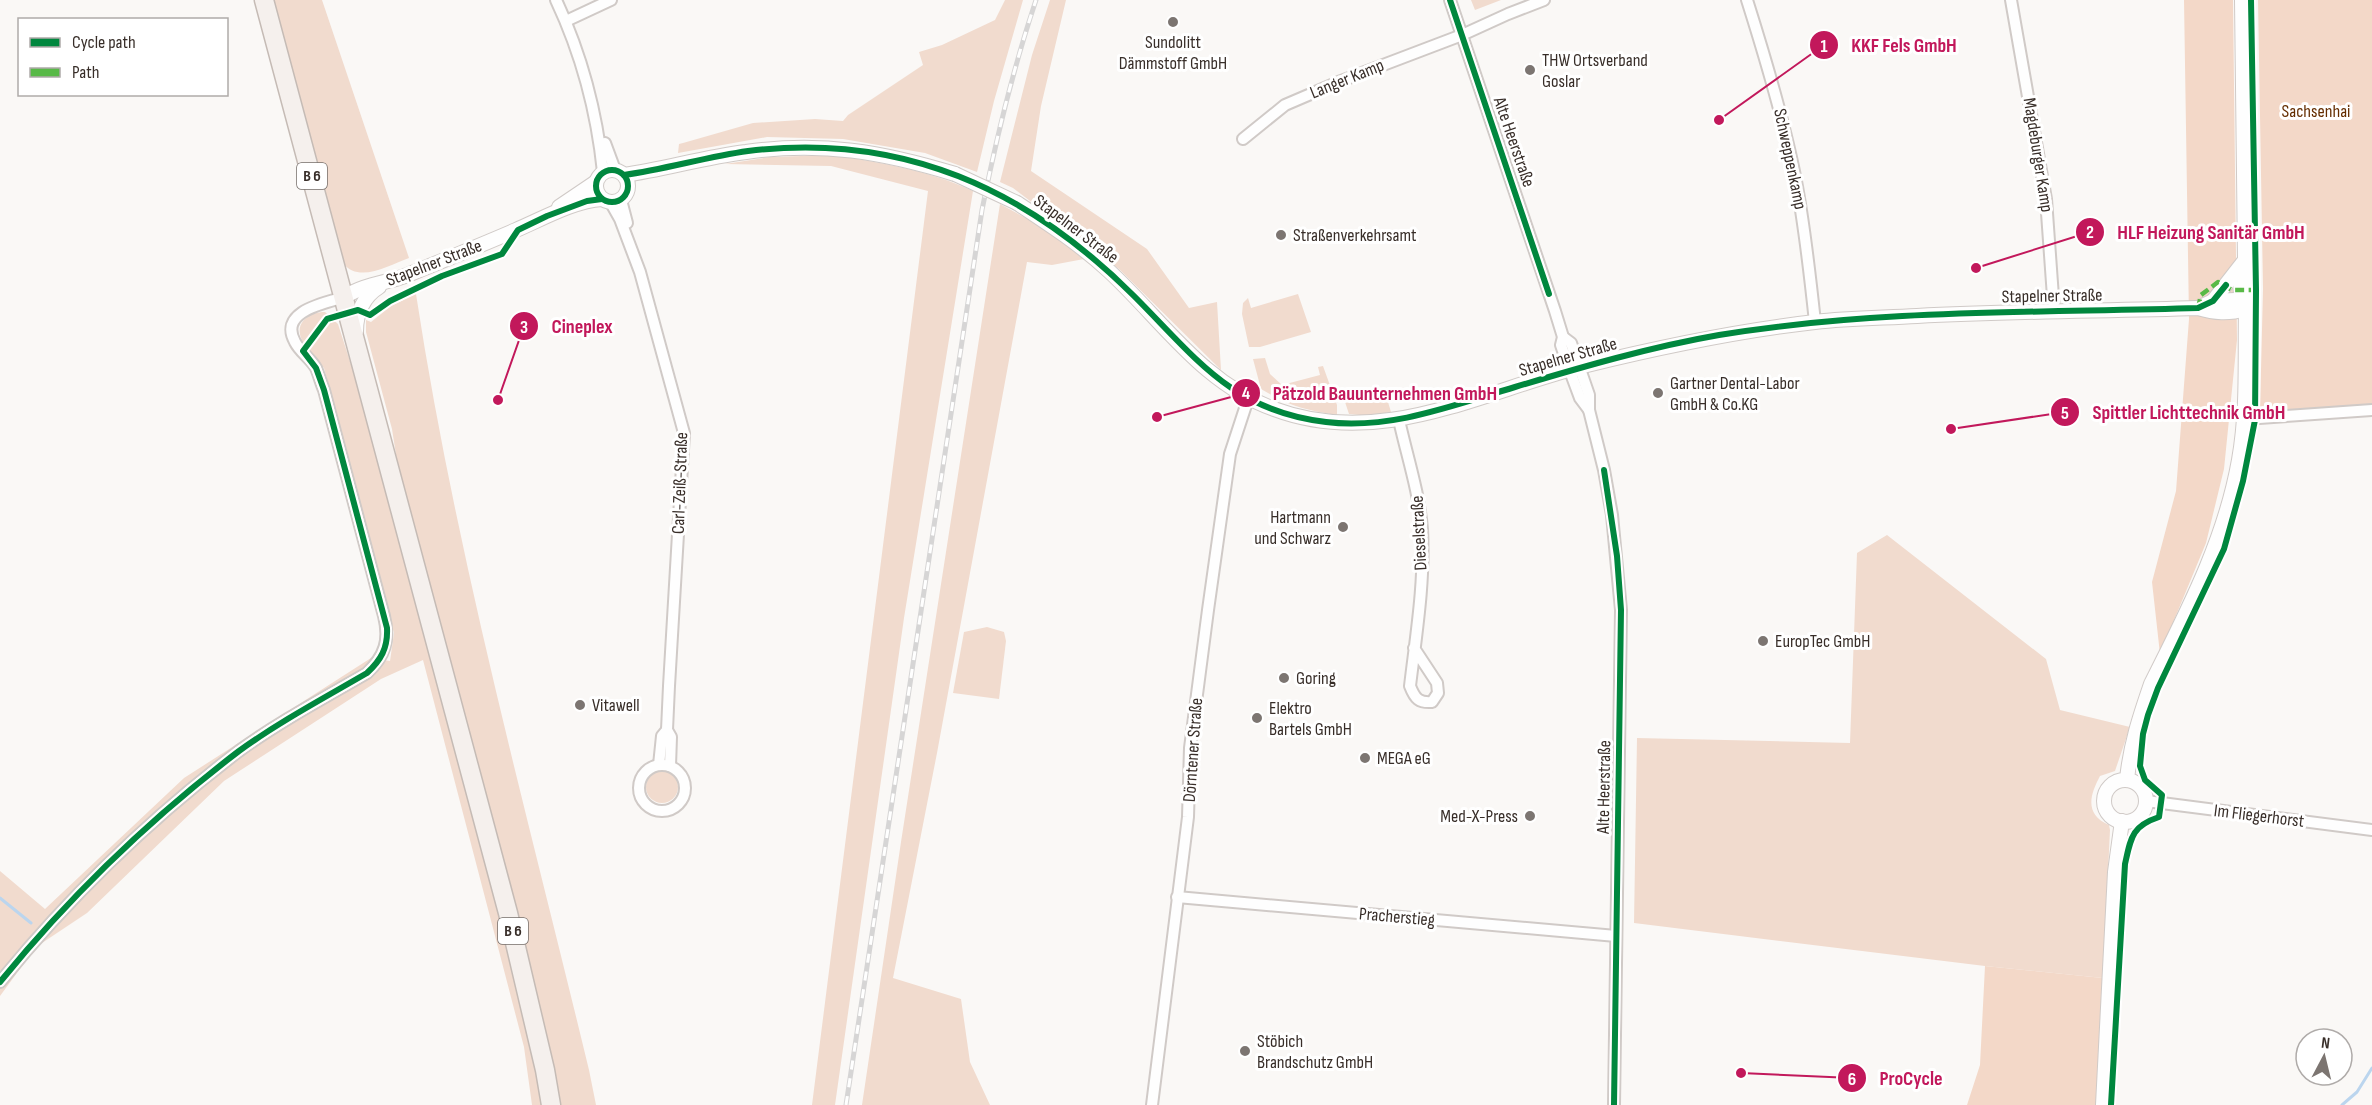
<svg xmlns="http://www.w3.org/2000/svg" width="2372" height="1105" font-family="'Sofia Sans Condensed',sans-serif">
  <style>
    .green { fill: #f1dbce }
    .forest { fill: #f3d8c8 }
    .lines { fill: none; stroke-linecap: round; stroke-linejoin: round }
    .stream { stroke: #bbd5ee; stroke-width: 3 }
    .minor-casing { stroke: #d0cac7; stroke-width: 14 }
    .tertiary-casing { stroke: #d0cac7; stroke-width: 16 }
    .primary-casing { stroke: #c5bbb5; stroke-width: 21 }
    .minor { stroke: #fefefe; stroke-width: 10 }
    .tertiary { stroke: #fefefe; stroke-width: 14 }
    .primary { stroke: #f5f0ed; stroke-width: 18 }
    .rail-casing { stroke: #d6d5d5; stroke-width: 5 }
    .rail { stroke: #fff; stroke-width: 3; stroke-dasharray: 9; stroke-linecap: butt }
    .tertiary-bridge-casing { stroke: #d0cac7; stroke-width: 16; stroke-linecap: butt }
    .tertiary-bridge { stroke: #fefefe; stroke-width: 14 }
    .quiet { stroke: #58b947; stroke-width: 4.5; stroke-dasharray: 9 4.5; stroke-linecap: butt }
    .cycleway-casing { stroke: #fff; stroke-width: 10 }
    .cycleway { stroke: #00873e; stroke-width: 6 }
    .poi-dot { fill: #7c7571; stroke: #fff; stroke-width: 2 }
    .labels { text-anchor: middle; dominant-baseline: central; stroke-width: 6; stroke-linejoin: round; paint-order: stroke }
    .shield { fill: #fff; stroke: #746d69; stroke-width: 1.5 }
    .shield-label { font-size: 16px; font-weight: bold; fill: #382e29 }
    .poi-label { font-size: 18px; fill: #382e29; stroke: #fff; text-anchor: start }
    .street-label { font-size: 18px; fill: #382e29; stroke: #fff }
    .park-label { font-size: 18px; fill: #642d00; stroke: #fff }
    .leader { fill: none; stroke: #c2185b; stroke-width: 2 }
    .callout-dot { fill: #c2185b; stroke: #fff; stroke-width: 2 }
    .mark-label { font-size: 18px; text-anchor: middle; font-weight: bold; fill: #fff }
    .callout-label { font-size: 20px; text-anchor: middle; font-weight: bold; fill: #c2185b; stroke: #fff; stroke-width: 6; stroke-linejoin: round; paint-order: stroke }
  </style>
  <rect width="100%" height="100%" fill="#faf8f6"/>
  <g class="green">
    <path d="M271 0H322L409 258C389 265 359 284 343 263Z"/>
    <polygon points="1005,0 1023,0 994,101 977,172 925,153 843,139 767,137 678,153 679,144 683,143 753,123 815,119 843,121 848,115 923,65 919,52 942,45 995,20"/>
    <polygon points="1050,0 1066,0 1041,106 1031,171 1147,249 1189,308 1217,302 1221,370 1119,269 1013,188 1000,182 1032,55"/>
    <polygon points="1471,0 1501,0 1475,10"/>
    <path d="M833 155C882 163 928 170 973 191L904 618 835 1105H812L928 191 831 166 725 164 770 157Z"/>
    <polygon points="1000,204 1053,233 1084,259 1052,265 1027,262 937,753 893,978 961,999 970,1062 990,1105 862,1105 901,842"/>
    <path d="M416 294C456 556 527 813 589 1070L596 1105H558L397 461 392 429 366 332V320L371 322 391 306Z"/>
    <polygon points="1298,294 1311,332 1260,347 1249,347 1242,314 1243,303 1248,298 1251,308"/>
    <path d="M325 312 338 324 364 405 469 788 545 1105H532L524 1047 423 660 381 679 224 781 87 913 36 947 0 996V871L45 909 184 778 371 658 390 661 394 633 324 368C314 356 291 337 303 321 309 314 317 312 325 312Z"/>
    <path d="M1265 358 1270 374 1282 385 1320 375 1318 367 1323 366 1337 405V415C1305 410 1289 406 1261 389L1253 359Z"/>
    <polygon points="1345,402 1388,402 1391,412 1369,416 1349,414"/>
    <path d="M1887 535 2046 659 2060 710 2130 727 2115 771 2100 776C2090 795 2084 814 2109 825L2110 830 2103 978 1985 966 1634 923 1637 738 1850 743 1857 553Z"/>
    <polygon points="987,627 1004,632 1006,641 999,699 953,693 964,632"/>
    <circle cx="662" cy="787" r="16"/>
  </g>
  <g class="forest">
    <polygon points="2184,0 2233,0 2237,340 2224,469 2206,543 2160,654 2152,582 2176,491 2189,319"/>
    <path d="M2258 0H2372V408C2351 409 2331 409 2310 409 2295 408 2273 420 2260 410L2263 289Z"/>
    <polygon points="1985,966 2103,978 2096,1105 1967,1105 1980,1065"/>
  </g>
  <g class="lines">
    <g class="stream">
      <polyline points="0,898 31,923"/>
      <polyline points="2342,1105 2357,1092 2372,1068"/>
    </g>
    <defs>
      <g id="minor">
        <path d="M556 0C581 53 597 114 603 172"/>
        <polyline points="1450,0 1555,311 1563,337 1561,345 1570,371 1580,398 1589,410"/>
        <path d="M1747 0C1766 60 1784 120 1796 181 1805 228 1810 275 1815 322"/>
        <polyline points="2011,0 2046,199 2054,311"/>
        <polyline points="566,21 611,0"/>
        <polyline points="1243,139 1285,105 1341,81 1462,35 1508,14 1544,0"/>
        <polyline points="605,143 615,170"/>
        <polyline points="621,200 627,223"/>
        <polyline points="611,203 620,219 640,272 684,433 669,686 667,730 671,737 670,766"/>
        <polyline points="1563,337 1571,343 1589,395 1589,410 1604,470 1612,515 1621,610 1614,1105"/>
        <polyline points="2245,419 2372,410"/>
        <path d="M1399 420C1407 456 1419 492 1422 529 1425 582 1416 635 1410 686 1415 699 1419 703 1432 702L1438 693 1437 683 1414 648"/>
        <polyline points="659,765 662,736 667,730"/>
        <circle cx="662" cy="788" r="23"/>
        <polyline points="2146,801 2372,830"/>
        <polyline points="1177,897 1616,936"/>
        <path d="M0 982C70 896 151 818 239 751 279 722 324 698 367 673 385 656 390 640 384 616L324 390C321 383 319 375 316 368 310 358 300 352 295 342 278 311 325 303 345 297"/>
        <polyline points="1152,1105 1188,817 1190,748 1208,610 1230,454 1248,399"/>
      </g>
      <g id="tertiary">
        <circle cx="612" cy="186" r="16"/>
        <path d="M624 175C665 169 705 157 746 152 821 141 883 152 955 174"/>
        <path d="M1017 203C1049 224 1081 245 1109 271 1162 320 1203 384 1274 409 1381 449 1480 392 1583 366 1660 347 1736 331 1815 322 1849 318 1883 318 1917 316 2011 311 2104 311 2198 308 2215 313 2228 314 2246 309"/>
        <polyline points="559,207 596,182"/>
        <path d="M2243 265C2239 282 2239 293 2246 309"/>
        <path d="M345 297C362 285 386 283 405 276 442 261 479 246 516 230 542 219 573 201 602 199"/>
        <polyline points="2213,301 2245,260"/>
        <polyline points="2198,308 2213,301 2235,300 2246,309"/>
        <path d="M356 331C356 313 364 296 379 287"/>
        <circle cx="2125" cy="801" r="21"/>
        <path d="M2127 780C2130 746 2140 716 2151 684 2187 612 2225 540 2239 460 2248 410 2245 359 2246 309 2252 292 2249 278 2245 260L2242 0"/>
        <polyline points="2103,1105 2115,872 2122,821"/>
      </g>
      <polyline id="primary" points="264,0 508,913 545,1070 551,1105"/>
    </defs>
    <use href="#minor" class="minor-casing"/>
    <use href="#tertiary" class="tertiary-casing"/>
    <use href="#primary" class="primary-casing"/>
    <use href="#minor" class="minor"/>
    <use href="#tertiary" class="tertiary"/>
    <use href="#primary" class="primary"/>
    <defs>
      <path id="rail" d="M846 1105 982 210C996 139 1013 69 1036 0"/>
    </defs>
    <use href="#rail" class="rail-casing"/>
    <use href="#rail" class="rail"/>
    <defs>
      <polyline id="tertiary-bridge" points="955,174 1017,203"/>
    </defs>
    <use href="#tertiary-bridge" class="tertiary-bridge-casing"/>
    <use href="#tertiary-bridge" class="tertiary-bridge"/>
    <polyline class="quiet" points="2198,308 2201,295 2218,282 2232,290 2256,290"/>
    <defs>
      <g id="cycleway">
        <polyline points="1450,0 1549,294"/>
        <circle cx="612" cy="186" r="16"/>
        <path d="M624 175C666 169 706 157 748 151 902 132 1027 189 1134 296 1196 358 1232 411 1326 422 1391 430 1454 405 1515 387 1582 367 1650 347 1719 335 1877 309 2038 313 2198 308L2213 301 2226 285"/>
        <polyline points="1604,470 1617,556 1621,610 1614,1105"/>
        <path d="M0 982C70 896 151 818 239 751 279 722 324 698 367 673 381 660 388 648 387 628L324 390 316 368 303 351 327 319 358 310 370 315 390 301 442 276 502 254 518 230 547 216 587 201 602 199"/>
        <path d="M2111 1105 2125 864C2131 837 2132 826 2159 817L2162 795 2145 780 2140 766 2143 734 2148 715 2158 688 2224 549 2243 481 2255 420 2256 290 2251 0"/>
      </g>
    </defs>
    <use href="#cycleway" class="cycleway-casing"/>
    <use href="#cycleway" class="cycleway"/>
  </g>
  <g class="poi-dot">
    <circle cx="1173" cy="22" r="6"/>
    <circle cx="1530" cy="70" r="6"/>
    <circle cx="1281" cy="235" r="6"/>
    <circle cx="1658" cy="393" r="6"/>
    <circle cx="1343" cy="527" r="6"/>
    <circle cx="1763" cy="641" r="6"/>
    <circle cx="1284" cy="678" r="6"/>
    <circle cx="580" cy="705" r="6"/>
    <circle cx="1257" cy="718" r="6"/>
    <circle cx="1365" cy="758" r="6"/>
    <circle cx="1530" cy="816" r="6"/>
    <circle cx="1245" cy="1051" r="6"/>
  </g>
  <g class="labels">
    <g class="shield">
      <rect x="297" y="163" width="30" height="26" rx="4.5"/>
      <rect x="498" y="918" width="30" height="26" rx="4.5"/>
    </g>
    <g class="shield-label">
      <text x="312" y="176">B 6</text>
      <text x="513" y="931">B 6</text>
    </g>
    <g class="poi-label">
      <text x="1173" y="42" text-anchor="middle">Sundolitt<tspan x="1173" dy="21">Dämmstoff GmbH</tspan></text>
      <text x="1542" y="60">THW Ortsverband<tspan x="1542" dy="21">Goslar</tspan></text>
      <text x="1293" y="235">Straßenverkehrsamt</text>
      <text x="1670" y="383">Gartner Dental-Labor<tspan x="1670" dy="21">GmbH &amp; Co.KG</tspan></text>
      <text x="1331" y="517" text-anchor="end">Hartmann<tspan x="1331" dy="21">und Schwarz</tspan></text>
      <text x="1775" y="641">EuropTec GmbH</text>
      <text x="1296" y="678">Goring</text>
      <text x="592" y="705">Vitawell</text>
      <text x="1269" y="708">Elektro<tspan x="1269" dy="21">Bartels GmbH</tspan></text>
      <text x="1377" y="758">MEGA eG</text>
      <text x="1518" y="816" text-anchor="end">Med-X-Press</text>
      <text x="1257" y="1041">Stöbich<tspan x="1257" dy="21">Brandschutz GmbH</tspan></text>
    </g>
    <g class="street-label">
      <text transform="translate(1347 79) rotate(-22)">Langer Kamp</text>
      <text transform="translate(1514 142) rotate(71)">Alte Heerstraße</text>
      <text transform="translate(2038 155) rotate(81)">Magdeburger Kamp</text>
      <text transform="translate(1790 159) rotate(78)">Schweppenkamp</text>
      <text transform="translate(1076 229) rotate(37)">Stapelner Straße</text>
      <text transform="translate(434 263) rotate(-21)">Stapelner Straße</text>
      <text transform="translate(2052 296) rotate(-1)">Stapelner Straße</text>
      <text transform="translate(1568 357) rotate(-16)">Stapelner Straße</text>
      <text transform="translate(680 483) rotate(-88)">Carl-Zeiß-Straße</text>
      <text transform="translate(1419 533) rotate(-93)">Dieselstraße</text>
      <text transform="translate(1193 750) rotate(-86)">Dörntener Straße</text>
      <text transform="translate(1604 787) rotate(-89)">Alte Heerstraße</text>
      <text transform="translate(2259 816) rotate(7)">Im Fliegerhorst</text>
      <text transform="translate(1397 917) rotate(5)">Pracherstieg</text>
    </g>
    <g class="park-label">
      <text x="2316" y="111">Sachsenhai</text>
    </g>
  </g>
  <path class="leader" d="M1719 120L1824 45M1976 268L2090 232M498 400L524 326M1157 417L1246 393M1951 429L2065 412M1741 1073L1852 1078"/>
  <g class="callout-dot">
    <circle cx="1719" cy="120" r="6"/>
    <circle cx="1976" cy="268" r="6"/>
    <circle cx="498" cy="400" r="6"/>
    <circle cx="1157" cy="417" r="6"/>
    <circle cx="1951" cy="429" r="6"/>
    <circle cx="1741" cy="1073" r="6"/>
    <circle cx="1824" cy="45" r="15"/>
    <circle cx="2090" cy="232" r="15"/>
    <circle cx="524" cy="326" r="15"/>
    <circle cx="1246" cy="393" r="15"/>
    <circle cx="2065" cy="412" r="15"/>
    <circle cx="1852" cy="1078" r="15"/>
  </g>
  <g class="mark-label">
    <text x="1824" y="52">1</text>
    <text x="2090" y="238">2</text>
    <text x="524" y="333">3</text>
    <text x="1246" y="399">4</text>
    <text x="2065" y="419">5</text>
    <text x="1852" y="1085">6</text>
  </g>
  <g class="callout-label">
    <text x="1904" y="52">KKF Fels GmbH</text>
    <text x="2211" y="239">HLF Heizung Sanitär GmbH</text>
    <text x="582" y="333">Cineplex</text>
    <text x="1385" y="400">Pätzold Bauunternehmen GmbH</text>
    <text x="2189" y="419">Spittler Lichttechnik GmbH</text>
    <text x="1911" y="1085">ProCycle</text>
  </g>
  <rect x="18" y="18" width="210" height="78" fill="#ffffff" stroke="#afaba9" stroke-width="1.5"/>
  <rect x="30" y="38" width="30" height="9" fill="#00873e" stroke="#afaba9" stroke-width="1.5"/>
  <text x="72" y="48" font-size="18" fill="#382e29">Cycle path</text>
  <rect x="30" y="68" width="30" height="9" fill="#58b947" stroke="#afaba9" stroke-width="1.5"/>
  <text x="72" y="78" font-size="18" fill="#382e29">Path</text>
  <g transform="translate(2324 1057) rotate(7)"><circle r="28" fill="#ffffff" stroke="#afaba9" stroke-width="1.5"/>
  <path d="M0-4.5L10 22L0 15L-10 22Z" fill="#7c7571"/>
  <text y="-9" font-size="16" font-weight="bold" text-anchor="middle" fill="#382e29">N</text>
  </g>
</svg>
